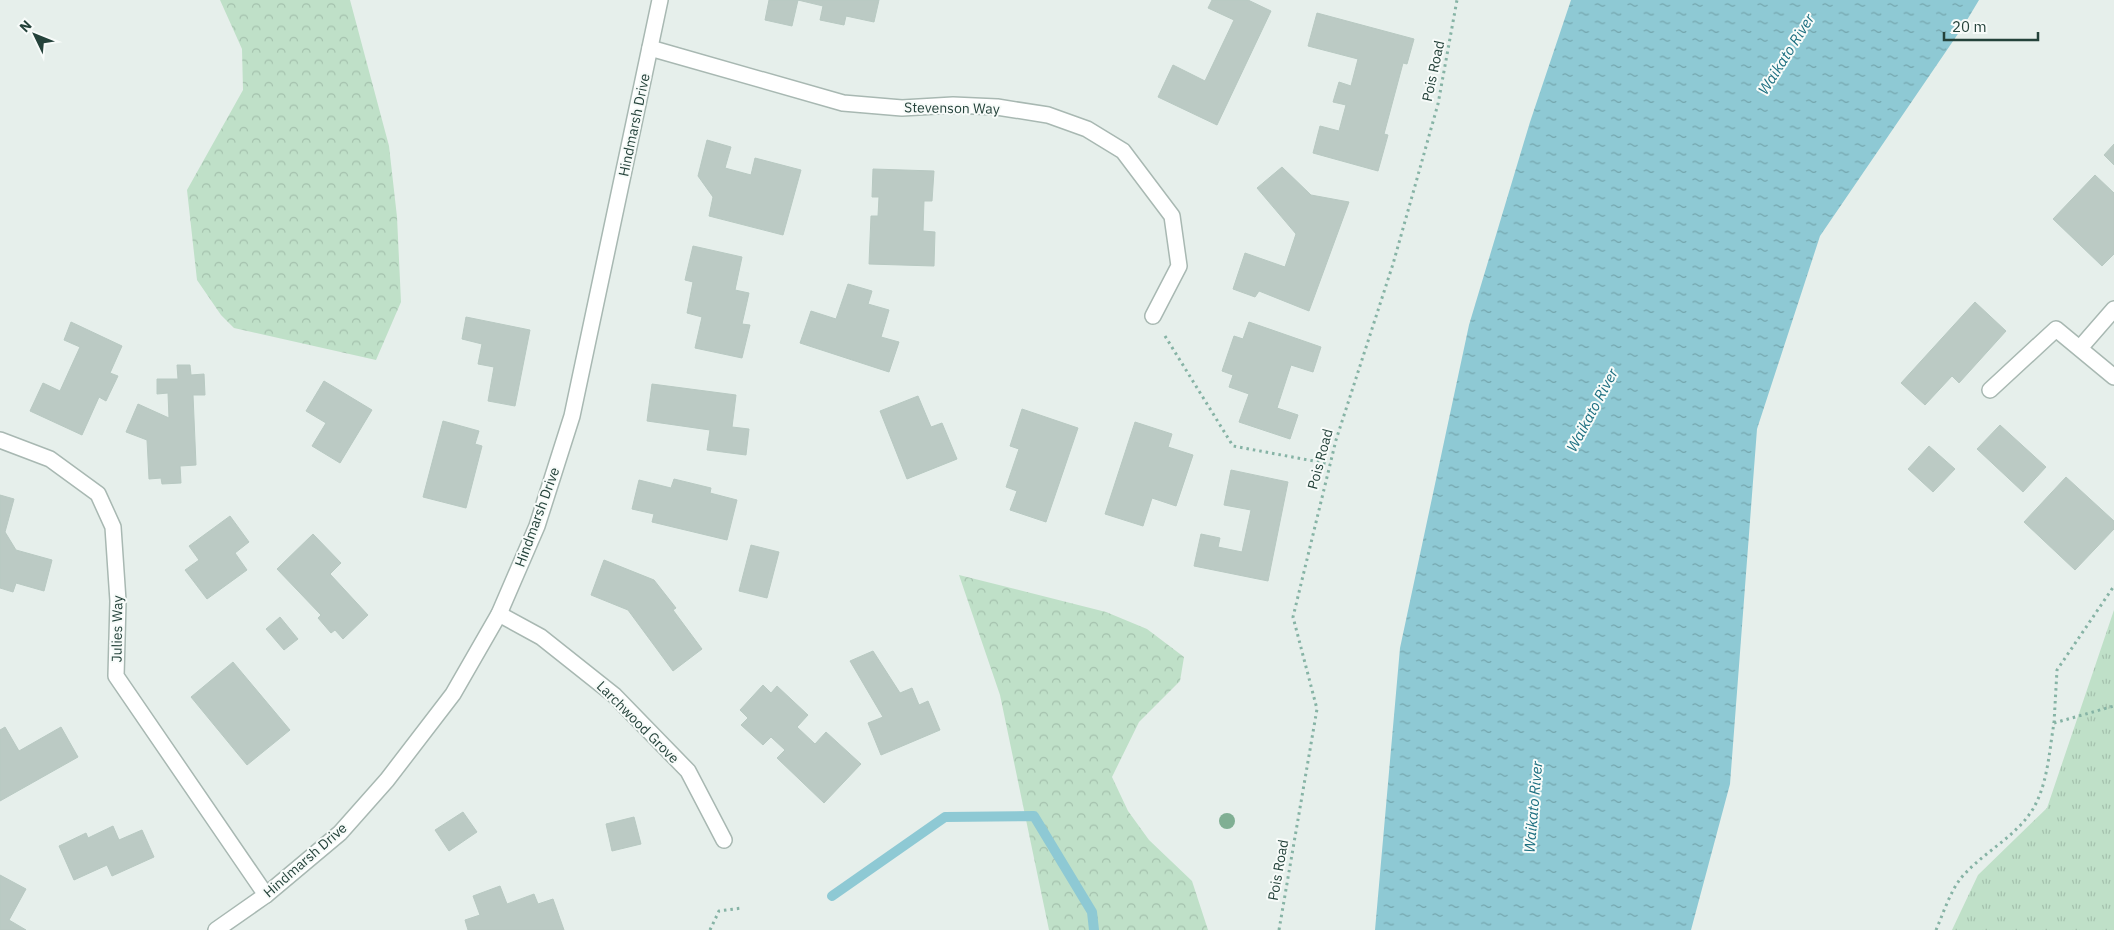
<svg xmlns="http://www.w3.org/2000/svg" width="2114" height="930" font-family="'IBM Plex Sans',sans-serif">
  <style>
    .grass { fill: url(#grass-tufts) }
    .forest { fill: url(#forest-crowns) }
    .water { fill: url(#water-ripples) }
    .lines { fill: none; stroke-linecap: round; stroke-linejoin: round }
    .stream { stroke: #8ec9d4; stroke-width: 10 }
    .building { fill: #bbcac4; stroke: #b8c9c2 }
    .minor-casing { stroke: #a8b8b2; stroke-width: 18 }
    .path { stroke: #86b3a5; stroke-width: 3; stroke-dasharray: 2.5 4; stroke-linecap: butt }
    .minor { stroke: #fff; stroke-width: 15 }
    .tree { fill: #80af93 }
    .labels { text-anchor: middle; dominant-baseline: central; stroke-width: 4; stroke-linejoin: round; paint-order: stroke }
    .street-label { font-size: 14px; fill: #24423a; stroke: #f7fbf9 }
    .water-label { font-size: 15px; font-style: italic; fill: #1c6f80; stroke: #f7fbf9 }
  </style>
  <defs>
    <pattern id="grass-tufts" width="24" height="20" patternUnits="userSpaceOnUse" patternTransform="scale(1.25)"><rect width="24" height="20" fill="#bfe0c8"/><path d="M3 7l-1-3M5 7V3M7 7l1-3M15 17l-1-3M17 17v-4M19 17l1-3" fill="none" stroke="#a4c1ad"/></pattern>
    <pattern id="forest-crowns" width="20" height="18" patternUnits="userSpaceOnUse" patternTransform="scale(1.25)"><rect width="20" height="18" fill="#bfe0c8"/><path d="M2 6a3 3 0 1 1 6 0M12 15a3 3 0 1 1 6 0" fill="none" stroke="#a4c1ad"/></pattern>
    <pattern id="water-ripples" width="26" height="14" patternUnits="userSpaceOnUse" patternTransform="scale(1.25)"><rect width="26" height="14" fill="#8ec9d4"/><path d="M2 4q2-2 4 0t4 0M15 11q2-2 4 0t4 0" fill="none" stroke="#74a5ad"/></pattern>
  </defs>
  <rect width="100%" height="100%" fill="#e6efeb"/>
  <polygon class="grass" points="2114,610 2114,930 1952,930 1978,875 2047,808"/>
  <g class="forest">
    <polygon points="220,0 350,0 389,146 397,217 401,302 376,360 234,328 221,315 197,280 187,190 243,90 242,49"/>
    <polygon points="959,575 1106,612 1147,629 1184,657 1180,681 1139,722 1112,777 1128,811 1149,840 1192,881 1208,930 1049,930 1000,695"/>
  </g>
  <polygon class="water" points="1571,0 1979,0 1964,25 1820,236 1757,429 1730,784 1691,930 1375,930 1400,648 1469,325 1530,122"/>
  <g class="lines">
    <polyline class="stream" points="832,896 945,817 1034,816 1092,912 1094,930"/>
  </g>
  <g class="building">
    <polygon points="769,0 798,0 792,26 765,20"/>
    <polygon points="798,0 879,0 874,22 846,16 844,25 820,20 823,6"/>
    <polygon points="1212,0 1248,0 1271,11 1217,125 1158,97 1173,65 1205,81 1234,20 1208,8"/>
    <polygon points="1317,13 1414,39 1407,64 1403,63 1384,134 1388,135 1378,171 1313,153 1320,126 1339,131 1346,105 1333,102 1339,82 1351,86 1358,59 1308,46"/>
    <polygon points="707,140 731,147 725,168 751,175 755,158 801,170 783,235 709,216 713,197 698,176"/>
    <polygon points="2114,144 2114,165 2104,155"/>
    <polygon points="1282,167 1311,195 1349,202 1309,311 1259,291 1255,297 1233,289 1245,253 1285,267 1296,234 1257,188"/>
    <polygon points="873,169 934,171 932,201 924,201 923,231 935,232 934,266 869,264 871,216 878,216 879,197 872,197"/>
    <polygon points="2095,175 2114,193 2114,254 2102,266 2053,219"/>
    <polygon points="693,246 742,257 735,290 749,293 742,324 750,325 742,358 695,348 702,317 687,313 693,282 685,280"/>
    <polygon points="848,284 872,291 868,304 889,310 881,337 899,342 889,372 800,343 811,311 836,319"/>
    <polygon points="1975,302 2006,331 1959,383 1952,376 1925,405 1901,383"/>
    <polygon points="466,317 530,330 515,406 488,401 494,367 478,364 482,344 462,339"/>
    <polygon points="71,322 122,346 110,373 118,376 106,401 99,397 82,435 30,411 43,383 60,391 80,347 64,340"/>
    <polygon points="1249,322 1321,347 1313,372 1291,365 1277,408 1298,415 1290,439 1239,422 1249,394 1229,387 1233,375 1222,371 1234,336 1243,339"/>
    <polygon points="177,365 190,365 191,375 204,374 205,395 193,395 196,465 180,466 181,483 162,484 161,478 149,479 147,440 126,432 138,404 169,418 168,393 157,394 157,379 178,379"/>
    <polygon points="324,381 372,410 340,463 312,446 326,423 306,411"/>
    <polygon points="652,384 736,395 732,427 749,429 746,455 707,450 710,430 647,421"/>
    <polygon points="918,396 931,427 942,423 957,459 907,479 880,411"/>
    <polygon points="1022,409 1078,428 1046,522 1010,510 1017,491 1006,487 1019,449 1010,446"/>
    <polygon points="443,421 479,431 475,444 482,446 466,508 423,497"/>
    <polygon points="1135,422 1172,434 1168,447 1193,455 1176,506 1152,498 1143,526 1105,514"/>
    <polygon points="2000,425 2046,467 2023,492 1977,449"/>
    <polygon points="1929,446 1955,469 1933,492 1908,469"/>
    <polygon points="1231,470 1288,482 1268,581 1194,566 1201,534 1220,538 1218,547 1242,552 1251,510 1224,505"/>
    <polygon points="2066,477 2114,521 2114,529 2075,570 2024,522"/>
    <polygon points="674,479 711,488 710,493 737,500 727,540 652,522 654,514 632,509 639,480 671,488"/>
    <polygon points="0,495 14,499 5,532 16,550 52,560 44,591 16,583 13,592 0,588"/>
    <polygon points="230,516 249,542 235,553 247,570 207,599 185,570 199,560 189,546"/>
    <polygon points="313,534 341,563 330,574 368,615 343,639 335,630 331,633 318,618 321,615 277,569"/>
    <polygon points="751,545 779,552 767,598 739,591"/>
    <polygon points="604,560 654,580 676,608 673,610 702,649 673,671 628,610 591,595"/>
    <polygon points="280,617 298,639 284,650 266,629"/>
    <polygon points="873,651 900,693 912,688 919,705 928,701 940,730 881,755 868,723 883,717 850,661"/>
    <polygon points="233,662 290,730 247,765 191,697"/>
    <polygon points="763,685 771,693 777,686 808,715 797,727 815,744 826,732 861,764 824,803 777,758 785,750 771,737 763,745 741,725 748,718 740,710"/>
    <polygon points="5,727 19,751 61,727 78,757 0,801 0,730"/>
    <polygon points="463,812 477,832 449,851 435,830"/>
    <polygon points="634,817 641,844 612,851 606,824"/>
    <polygon points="113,826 119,840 142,830 154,857 112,876 107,865 74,880 59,846 86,833 88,838"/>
    <polygon points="0,875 26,889 9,920 26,930 0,930"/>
    <polygon points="500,886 507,904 534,894 538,904 553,899 564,930 468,930 465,920 480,915 473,896"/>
  </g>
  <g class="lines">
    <defs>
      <g id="minor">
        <polyline points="650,48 843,103 902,108 953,105 997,107 1048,115 1087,129 1123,151 1172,216 1179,266 1153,316"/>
        <polyline points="2080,348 2114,309"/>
        <polyline points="1990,390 2056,329 2114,377"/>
        <polyline points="0,440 50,459 98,494 113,527 118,601 116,676 266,895"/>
        <polyline points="499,614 541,637 614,695 688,771 724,840"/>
        <polyline points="216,930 266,895 340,833 387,780 453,694 499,614 537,526 572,416 660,0"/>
      </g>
    </defs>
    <use href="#minor" class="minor-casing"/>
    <g class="path">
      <polyline points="1165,336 1233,446 1330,464"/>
      <polyline points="2054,723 2057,670 2114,586"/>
      <polyline points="710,930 719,911 742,908"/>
      <polyline points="1279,930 1317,709 1293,617 1336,440 1393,264 1438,104 1457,0"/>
      <path d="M1936 930C1943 914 1950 892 1961 878 1983 852 2015 838 2033 809 2048 783 2049 752 2054 723L2114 706"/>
    </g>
    <use href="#minor" class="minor"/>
  </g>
  <circle class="tree" cx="1227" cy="821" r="8"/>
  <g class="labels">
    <g class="street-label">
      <text transform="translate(1433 71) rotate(-78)">Pois Road</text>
      <text transform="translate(952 108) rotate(1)">Stevenson Way</text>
      <text transform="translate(634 125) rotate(-78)">Hindmarsh Drive</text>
      <text transform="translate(1320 459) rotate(-75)">Pois Road</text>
      <text transform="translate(537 517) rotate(-70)">Hindmarsh Drive</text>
      <text transform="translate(117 629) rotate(-89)">Julies Way</text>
      <text transform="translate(638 722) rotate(45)">Larchwood Grove</text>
      <text transform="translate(305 860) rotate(-41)">Hindmarsh Drive</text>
      <text transform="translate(1278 870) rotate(-80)">Pois Road</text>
    </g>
    <g class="water-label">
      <text transform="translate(1786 54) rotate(-58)">Waikato River</text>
      <text transform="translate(1592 410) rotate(-62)">Waikato River</text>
      <text transform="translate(1533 807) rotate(-85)">Waikato River</text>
    </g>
  </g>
  <g transform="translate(35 35) rotate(313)" stroke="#f7fbf9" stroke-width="4" paint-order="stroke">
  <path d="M0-4L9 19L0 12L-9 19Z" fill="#24423a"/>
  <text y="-8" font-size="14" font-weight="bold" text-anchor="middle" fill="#24423a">N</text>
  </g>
  <path d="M1944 32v8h94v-8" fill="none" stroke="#24423a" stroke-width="2.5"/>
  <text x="1952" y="32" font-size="15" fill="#24423a" stroke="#f7fbf9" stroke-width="4" paint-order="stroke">20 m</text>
</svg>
